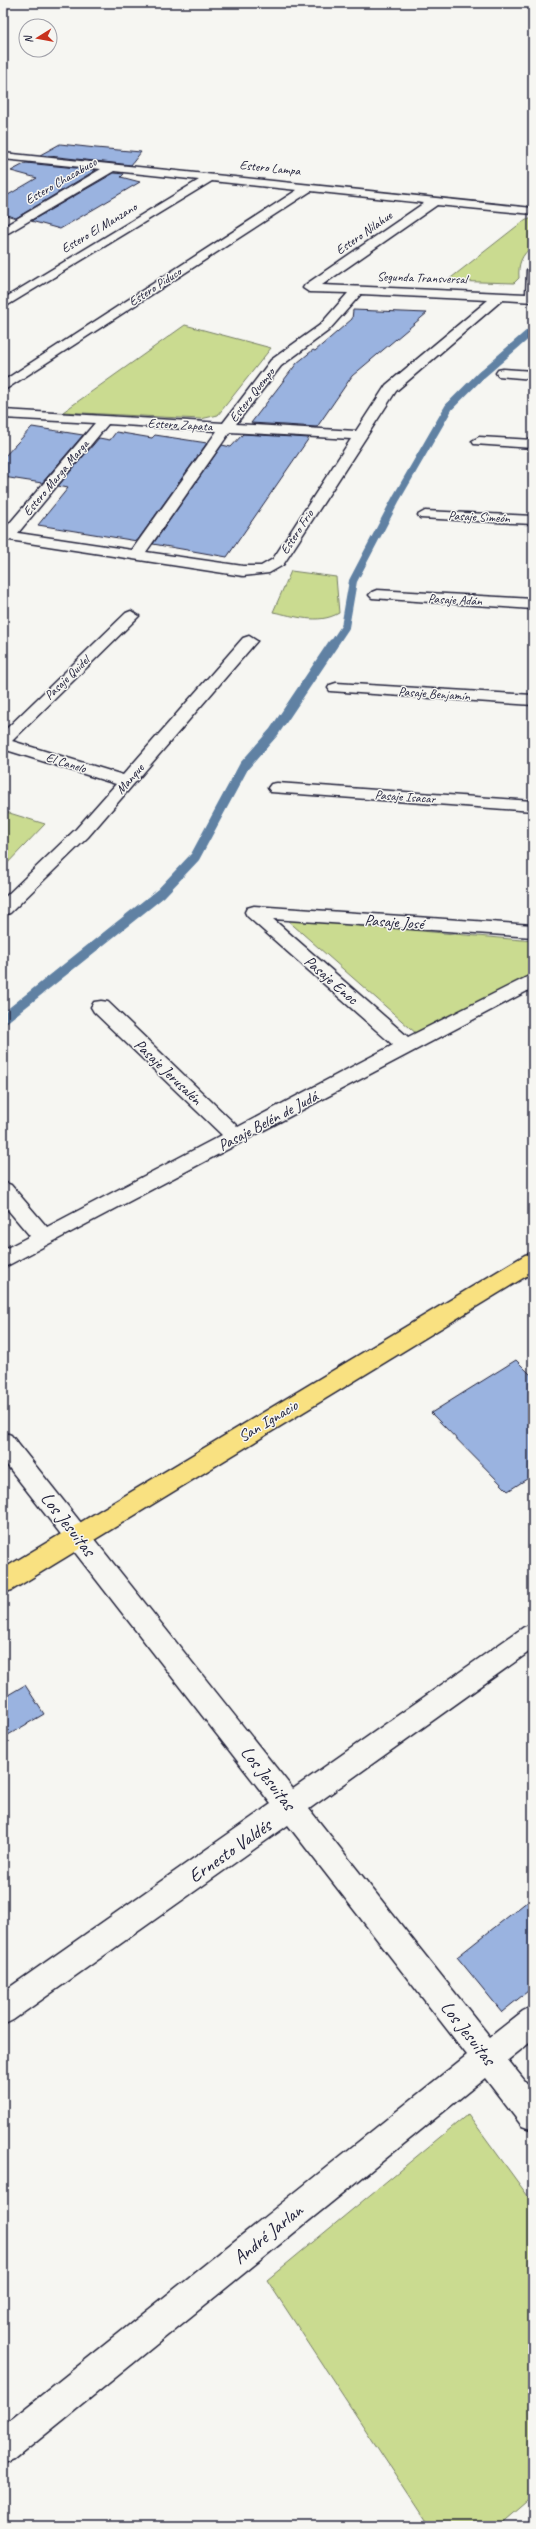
<svg xmlns="http://www.w3.org/2000/svg" width="536" height="2529" font-family="Caveat,sans-serif">
  <style>
    .green { fill: #cadb90; stroke: #767e66 }
    .lines { fill: none; stroke-linecap: round; stroke-linejoin: round }
    .stream-far1 { stroke: #6081a3; stroke-width: 8 }
    .stream { stroke: #6081a3; stroke-width: 10 }
    .building { fill: #9ab3e0; stroke: #22223b }
    .minor-casing { stroke: #22223b; stroke-width: 3 }
    .major-casing { stroke: #22223b; stroke-width: 3 }
    .minor { fill: #f6f6f2; fill-rule: evenodd }
    .major { fill: #f9e181; fill-rule: evenodd }
    .labels { text-anchor: middle; dominant-baseline: central; stroke-width: 3; stroke-linejoin: round; paint-order: stroke }
    .far-street-label { font-size: 13px; fill: #22223b; stroke: #f6f6f2 }
    .street-label { font-size: 16px; fill: #22223b; stroke: #f6f6f2 }
    .near-street-label { font-size: 19px; fill: #22223b; stroke: #f6f6f2 }
  </style>
  <rect width="100%" height="100%" fill="#f6f6f2"/>
  <filter id="ink" filterUnits="userSpaceOnUse"><feTurbulence type="fractalNoise" baseFrequency=".025" numOctaves="2"/><feDisplacementMap in="SourceGraphic" scale="8" xChannelSelector="R" yChannelSelector="G"/><feConvolveMatrix kernelMatrix="1 2 1 2 8 2 1 2 1" color-interpolation-filters="sRGB"/></filter>
  <g filter="url(#ink)">
    <g class="green">
      <path d="M526 219H533V246C521 255 518 264 519 278L514 283 447 281Z"/>
      <polygon points="185,325 271,348 218,415 201,419 63,412"/>
      <path d="M291 571 336 577 339 613C318 625 295 616 273 612Z"/>
      <polygon points="3,811 45,824 3,868"/>
      <polygon points="286,919 533,941 533,976 418,1035"/>
      <polygon points="468,2114 533,2203 533,2496 498,2526 429,2526 267,2280"/>
    </g>
    <g class="lines">
      <polyline class="stream-far1" points="333,645 345,627 353,581 396,499 449,407 480,376 533,330"/>
      <polyline class="stream" points="3,1019 161,893 195,857 244,766 274,732 333,644"/>
    </g>
    <g class="building">
      <polygon points="60,144 96,148 141,152 131,165 40,155"/>
      <polygon points="26,163 96,170 16,218 3,214 3,198 37,178 11,171"/>
      <polygon points="114,173 124,174 121,177 140,182 60,229 31,221"/>
      <polygon points="353,310 427,313 352,376 317,427 251,423 297,363 313,350 315,351 352,319"/>
      <polygon points="32,427 83,435 42,483 3,477 3,458"/>
      <polygon points="116,432 152,438 155,435 207,443 137,541 38,525 68,488 58,486 99,438 110,440"/>
      <polygon points="243,434 309,438 227,557 153,544 222,445 231,447"/>
      <polygon points="516,1360 533,1377 533,1475 508,1491 431,1413"/>
      <polygon points="25,1685 44,1714 3,1738 3,1698"/>
      <polygon points="533,1897 533,1987 502,2012 457,1957"/>
    </g>
    <g class="lines">
      <defs>
        <g id="minor">
          <path d="M3 153 533 208V214L437 205 322 285 526 294 527 270 533 266V302L502 300 396 391 283 565 269 573 243 576 3 539V531L95 423 3 418V410L223 423 271 360 320 325 348 293 309 292 303 288 305 285 424 203 311 191 3 391V381L297 190 212 181 3 308V299L199 180 114 171 3 236V227L101 169 3 159ZM361 294 488 300 386 385 356 431 236 424 281 366 328 331ZM108 424 217 431 132 550 18 533ZM230 432 351 439 273 559 261 566H243L146 552Z"/>
          <polygon points="503,369 533,371 533,379 498,376 496,373 498,370"/>
          <polygon points="479,437 533,440 533,448 474,444 472,441"/>
          <polygon points="425,511 533,516 533,524 420,518 418,515"/>
          <polygon points="377,590 533,599 533,609 372,598 369,595 372,592"/>
          <polygon points="131,611 139,616 136,619 12,741 123,775 243,638 249,636 257,641 88,837 10,913 3,915 3,899 76,829 116,784 3,749 3,732 126,613"/>
          <polygon points="336,683 533,695 533,705 330,691 328,688 330,685"/>
          <polygon points="277,783 533,801 533,811 271,792 268,788 271,784"/>
          <polygon points="254,906 533,925 533,937 273,919 408,1037 533,974 533,988 3,1268 3,1250 30,1236 3,1204 3,1182 11,1185 47,1227 222,1135 94,1012 91,1007 94,1002 101,1001 108,1002 238,1127 393,1045 247,916 245,912 247,908"/>
          <polygon points="3,1432 11,1435 293,1789 524,1627 533,1624 533,1649 309,1809 490,2037 523,2011 533,2006 533,2040 508,2060 533,2091 533,2130 522,2126 485,2078 15,2459 3,2464 3,2426 467,2055 288,1825 13,2020 3,2025 3,1992 271,1804 3,1460"/>
        </g>
        <polygon id="major" points="533,1253 533,1272 12,1590 3,1593 3,1569 525,1255"/>
      </defs>
      <use href="#minor" class="minor-casing"/>
      <use href="#major" class="major-casing"/>
      <use href="#minor" class="minor"/>
      <use href="#major" class="major"/>
    </g>
  </g>
  <g class="labels">
    <g class="far-street-label">
      <text transform="translate(270 168) rotate(6)">Estero Lampa</text>
      <text transform="translate(61 181) rotate(-30)">Estero Chacabuco</text>
      <text transform="translate(99 228) rotate(-31)">Estero El Manzano</text>
      <text transform="translate(364 233) rotate(-35)">Estero Nilahue</text>
      <text transform="translate(422 278) rotate(2)">Segunda Transversal</text>
      <text transform="translate(155 287) rotate(-33)">Estero Piduco</text>
      <text transform="translate(252 395) rotate(-52)">Estero Quempo</text>
      <text transform="translate(180 425) rotate(3)">Estero Zapata</text>
      <text transform="translate(56 478) rotate(-50)">Estero Marga Marga</text>
      <text transform="translate(479 517) rotate(3)">Pasaje Simeón</text>
      <text transform="translate(297 532) rotate(-57)">Estero Frio</text>
      <text transform="translate(455 600) rotate(3)">Pasaje Adán</text>
      <text transform="translate(67 678) rotate(-44)">Pasaje Quidel</text>
      <text transform="translate(434 694) rotate(4)">Pasaje Benjamín</text>
      <text transform="translate(66 763) rotate(17)">El Canelo</text>
      <text transform="translate(130 779) rotate(-49)">Manque</text>
      <text transform="translate(405 797) rotate(4)">Pasaje Isacar</text>
    </g>
    <g class="street-label">
      <text transform="translate(394 922) rotate(4)">Pasaje José</text>
      <text transform="translate(331 980) rotate(41)">Pasaje Enoc</text>
      <text transform="translate(168 1072) rotate(44)">Pasaje Jerusalén</text>
      <text transform="translate(268 1121) rotate(-28)">Pasaje Belén de Judá</text>
      <text transform="translate(268 1421) rotate(-31)">San Ignacio</text>
    </g>
    <g class="near-street-label">
      <text transform="translate(68 1524) rotate(52)">Los Jesuitas</text>
      <text transform="translate(268 1778) rotate(52)">Los Jesuitas</text>
      <text transform="translate(230 1851) rotate(-35)">Ernesto Valdés</text>
      <text transform="translate(468 2033) rotate(52)">Los Jesuitas</text>
      <text transform="translate(268 2234) rotate(-39)">André Jarlan</text>
    </g>
  </g>
  <rect width="536" height="2529" fill="none" stroke="#f6f6f2" stroke-width="16"/>
  <rect x="8" y="8" width="520" height="2513" fill="none" stroke="#22223b" stroke-width="1.5" filter="url(#ink)"/>
  <g transform="translate(38 38) rotate(259)"><circle r="19" fill="#f6f6f2" stroke="#a1a1a9"/>
  <path d="M0-3L7 15L0 10L-7 15Z" fill="#c8321e"/>
  <text y="-6" font-size="11" font-weight="bold" text-anchor="middle" fill="#22223b">N</text>
  </g>
</svg>
